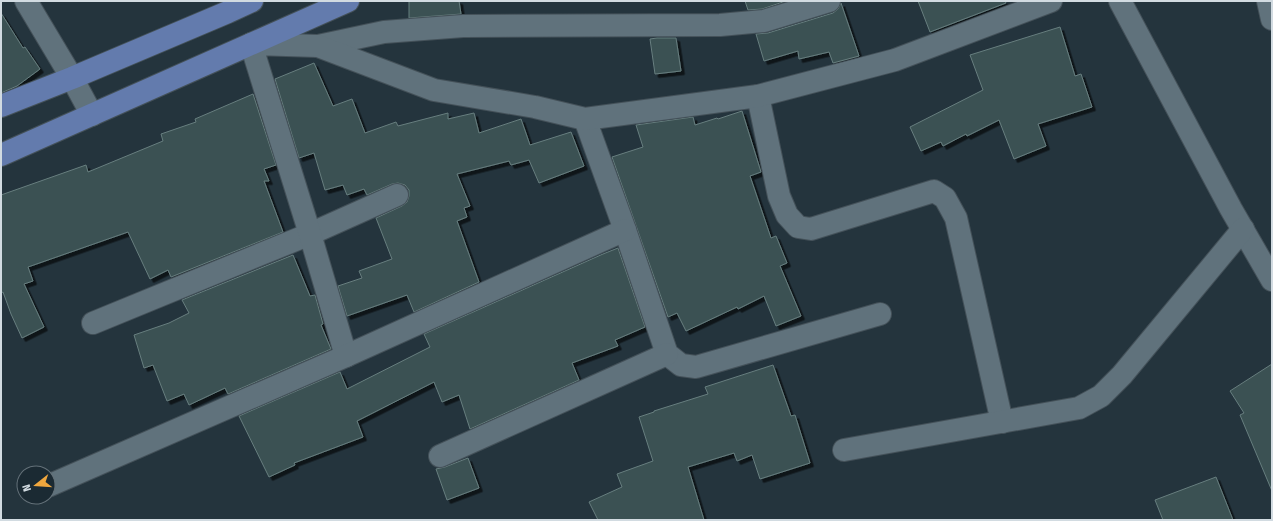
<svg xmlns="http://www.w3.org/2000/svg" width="1273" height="521" font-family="'Fira Sans Condensed',sans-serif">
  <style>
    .building { fill: #3b5152; stroke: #677e7f; filter: url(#shadow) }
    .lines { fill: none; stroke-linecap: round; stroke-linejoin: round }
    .minor-casing { stroke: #445159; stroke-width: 24 }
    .major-casing { stroke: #445159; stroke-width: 24 }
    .minor { stroke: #60727c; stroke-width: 22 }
    .major { stroke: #637bad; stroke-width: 22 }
  </style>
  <defs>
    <filter id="shadow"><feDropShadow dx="3.5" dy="3.5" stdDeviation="0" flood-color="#0009"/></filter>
  </defs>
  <rect width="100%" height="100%" fill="#24343d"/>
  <g class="building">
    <polygon points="409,1 459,1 461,14 409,18"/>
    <polygon points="745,1 786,1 762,9 748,10"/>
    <polygon points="918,1 1005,1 1006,3 930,32"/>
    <polygon points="841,3 859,56 833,63 829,52 799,59 798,51 764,61 756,34 768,33 833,13 838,9"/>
    <polygon points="1,13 23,48 25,47 40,69 17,86 1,93"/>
    <polygon points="1060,27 1075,76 1081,74 1092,107 1038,124 1046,146 1014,159 999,120 967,136 966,134 943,146 941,142 921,151 910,127 983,90 970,55"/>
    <polygon points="657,38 676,38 681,71 655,74 650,39"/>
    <polygon points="314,63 333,106 352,99 365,133 396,122 398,126 448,113 448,119 474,113 479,133 521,119 530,145 571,132 584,166 539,183 529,160 511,165 509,161 457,174 470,206 464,208 467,217 457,221 479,282 414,312 407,295 347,316 338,286 362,278 359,271 392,259 376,218 402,206 407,202 409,196 409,190 405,185 398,183 392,184 367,195 364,189 347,195 343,185 325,190 314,153 299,158 275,79"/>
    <polygon points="253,94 276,165 264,169 269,181 264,181 283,232 171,277 168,270 150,279 128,232 28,267 33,281 24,284 44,327 22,338 11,314 3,292 1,293 1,195 86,165 88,172 163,141 161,134 196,122 195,119"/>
    <polygon points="742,111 761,172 750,176 771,238 776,236 787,263 780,266 801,316 776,326 764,296 738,309 737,307 686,331 677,313 668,317 612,157 643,147 636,125 693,117 695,125 717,118 718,119"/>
    <polygon points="618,248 645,327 615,340 618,346 572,363 579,380 470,429 459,395 442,402 434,382 357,421 363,437 294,463 295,465 269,477 239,416 340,372 347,389 430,347 424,334 603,254"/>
    <polygon points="293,255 310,296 315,295 323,324 321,325 331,349 228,394 225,388 189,405 184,394 167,401 153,365 144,368 134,335 169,323 189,313 182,300"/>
    <polygon points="1272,364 1272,491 1240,415 1244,413 1230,391"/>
    <polygon points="773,365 791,416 795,415 810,463 760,479 752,455 737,461 734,453 688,467 704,520 598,520 589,502 622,487 617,474 653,461 639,417 654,412 654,411 708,394 705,387"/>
    <polygon points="468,458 479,488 447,500 436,469 445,467"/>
    <polygon points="1216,477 1233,520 1163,520 1155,500"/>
  </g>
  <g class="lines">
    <defs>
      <g id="minor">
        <polyline points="26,1 72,78 92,115"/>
        <polyline points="1120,1 1231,209 1272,280"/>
        <polyline points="1268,1 1272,19"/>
        <polyline points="318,46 384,32 463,26 720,25 764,21 829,1"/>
        <polyline points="758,96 779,196 787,215 798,227 811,229 934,191 945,198 956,218 1002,422"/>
        <polyline points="585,119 625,230 667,354 681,365 696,367 880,314"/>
        <polyline points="93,323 310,234 397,195"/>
        <polyline points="346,356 310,234 251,44 318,46 434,90 535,107 585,119 758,96 895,60 1051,1"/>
        <polyline points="844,450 1079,408 1101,396 1122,375 1243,229"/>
        <polyline points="440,456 667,354"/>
        <polyline points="48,486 346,356 625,230"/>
      </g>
      <g id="major">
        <polyline points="1,106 72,78 228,12 252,1"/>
        <polyline points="1,155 348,1"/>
      </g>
    </defs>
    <use href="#minor" class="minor-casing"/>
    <use href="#major" class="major-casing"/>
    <use href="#minor" class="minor"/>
    <use href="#major" class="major"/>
  </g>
  <rect width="1273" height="521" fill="none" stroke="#d2dbe1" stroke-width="4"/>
  <g transform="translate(36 485) rotate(253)"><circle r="19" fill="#1b2a33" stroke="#647179"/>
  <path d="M0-3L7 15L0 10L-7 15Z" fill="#f0a73e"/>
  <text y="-6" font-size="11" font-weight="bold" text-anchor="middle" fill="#d2dbe1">N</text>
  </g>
</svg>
